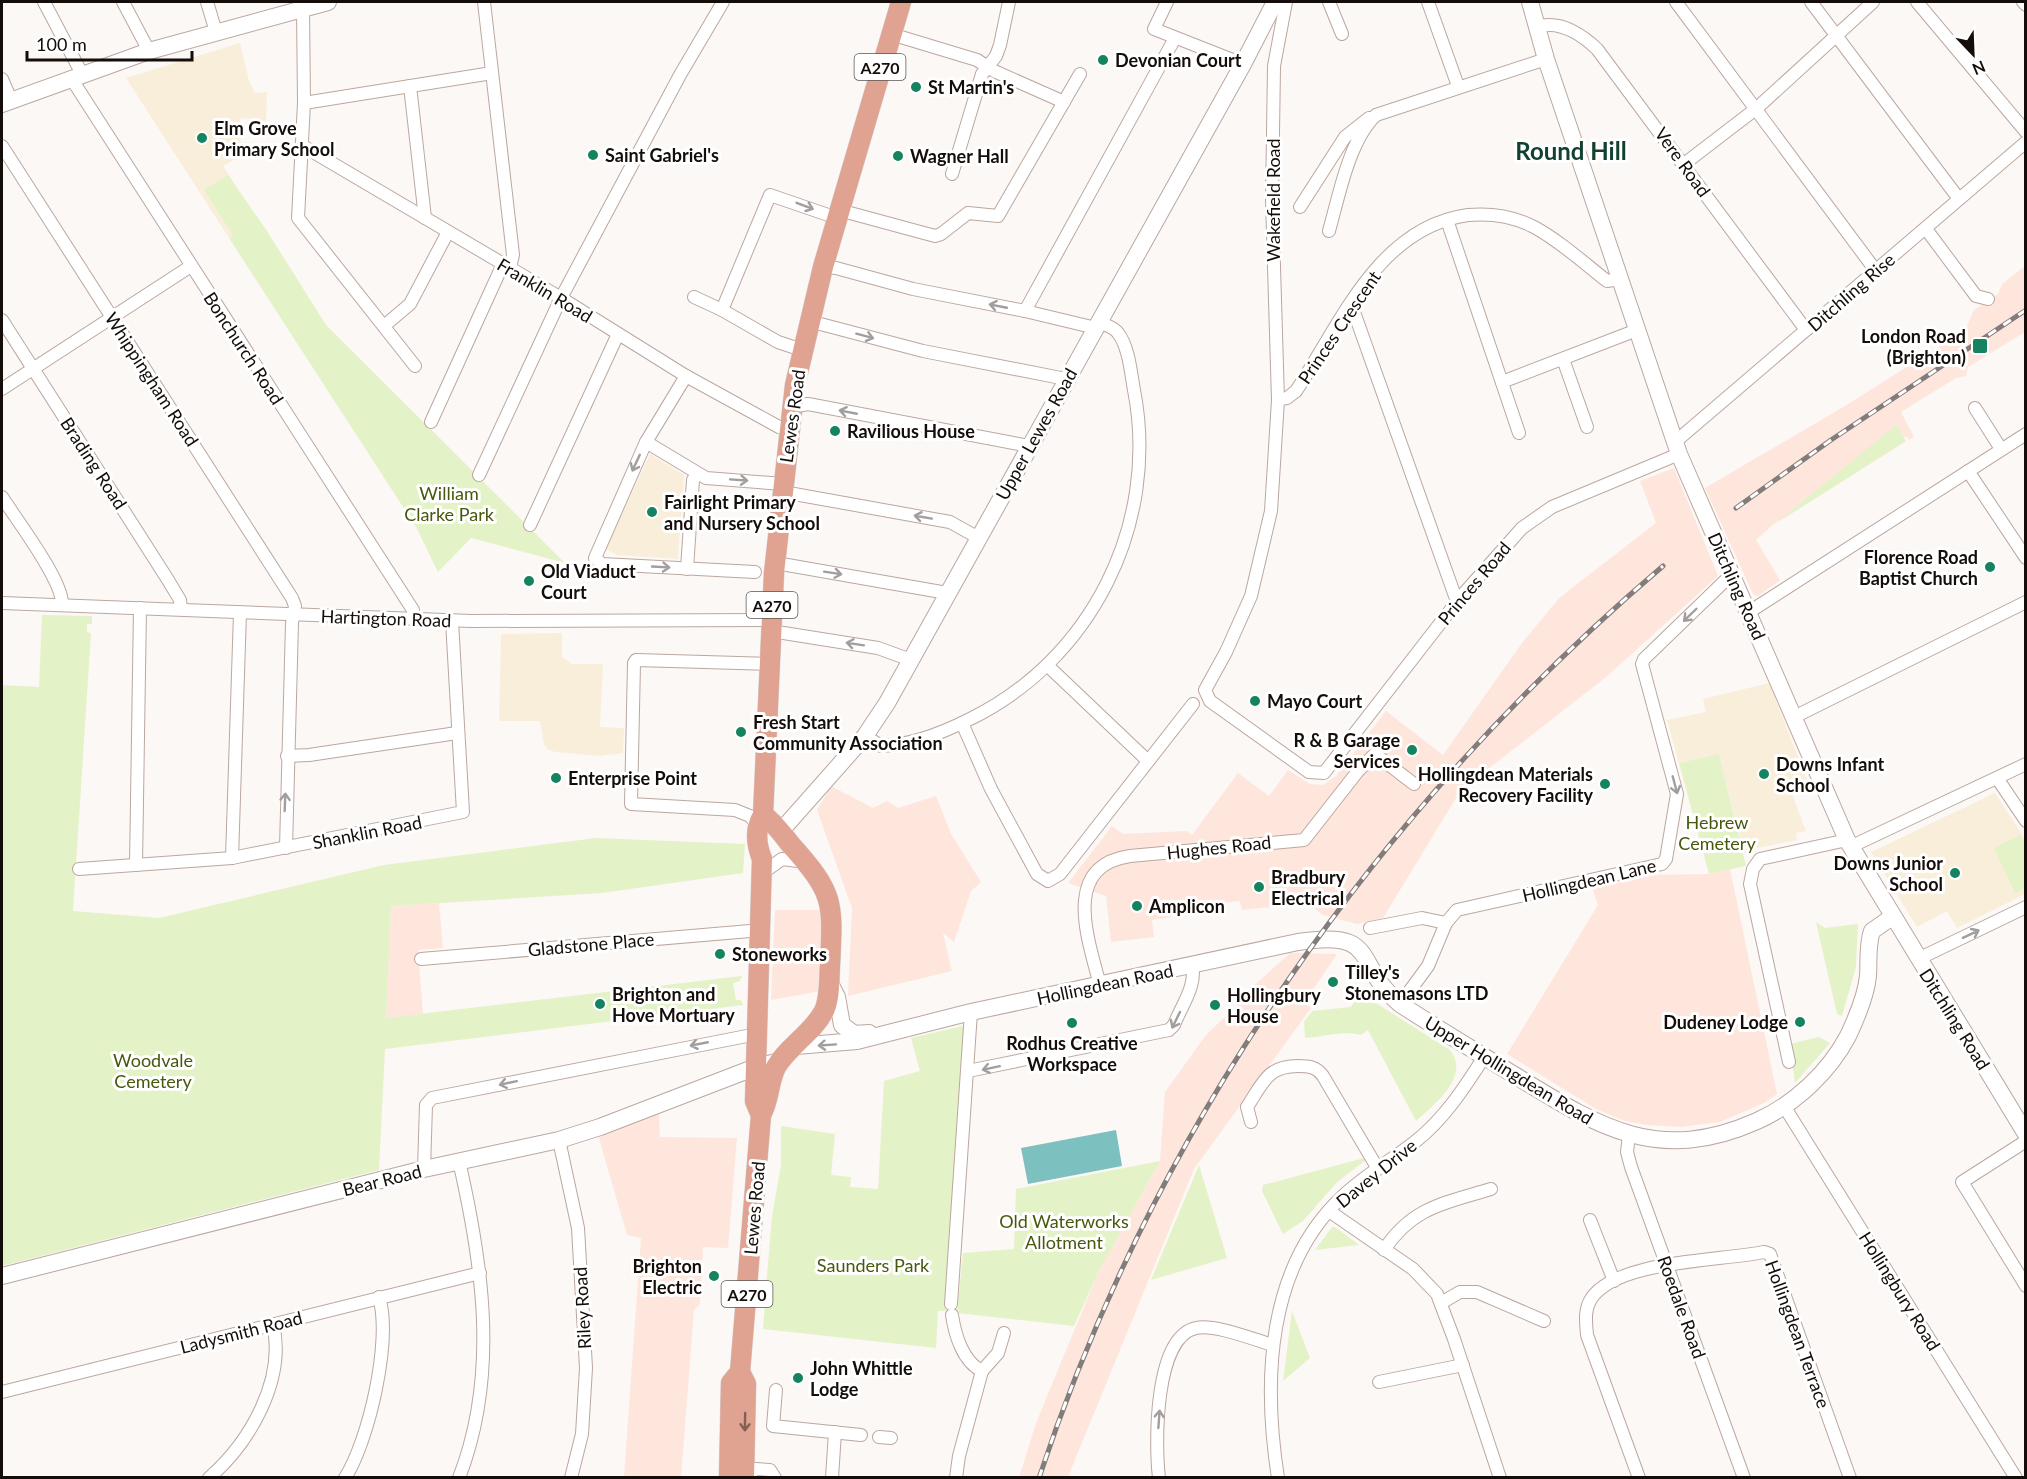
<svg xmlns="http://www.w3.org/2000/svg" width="2027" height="1479" font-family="Lato,sans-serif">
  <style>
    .built { fill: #fee6dd }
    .education { fill: #f9eed9 }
    .green { fill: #e4f2c8 }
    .water { fill: #7dc0c0 }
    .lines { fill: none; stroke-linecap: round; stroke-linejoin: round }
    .street-casing { stroke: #bba79f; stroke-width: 14 }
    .secondary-casing { stroke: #bba79f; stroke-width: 18 }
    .primary-casing { stroke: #d5d3d3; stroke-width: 21 }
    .street { stroke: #fff; stroke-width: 12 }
    .secondary { stroke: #fff; stroke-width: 16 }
    .primary { stroke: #e0a291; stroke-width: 20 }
    .rail-casing { stroke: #827c7a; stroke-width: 5 }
    .rail { stroke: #fff; stroke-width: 3; stroke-dasharray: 9; stroke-linecap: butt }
    .oneway { stroke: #a19e9d }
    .oneway2 { stroke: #845f54 }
    .poi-dot { fill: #15835f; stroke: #fff; stroke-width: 2 }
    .labels { text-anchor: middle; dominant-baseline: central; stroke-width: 6; stroke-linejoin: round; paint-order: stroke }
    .shield { fill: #fff; stroke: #5a5654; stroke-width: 1.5 }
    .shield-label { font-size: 16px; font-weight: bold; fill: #140d0a }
    .poi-label { font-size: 18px; font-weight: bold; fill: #140d0a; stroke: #fff; text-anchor: start }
    .street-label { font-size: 18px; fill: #140d0a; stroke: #fff }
    .park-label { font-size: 18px; fill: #47580d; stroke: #fff }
    .district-label { font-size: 24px; font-weight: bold; fill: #124130; stroke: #fff }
  </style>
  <rect width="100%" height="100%" fill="#fcf8f6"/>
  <g class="built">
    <polygon points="2025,266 2025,332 1968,367 1966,376 1956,378 1901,412 1914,437 1909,440 1906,436 1895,444 1897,447 1775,523 1756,540 1780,580 1758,596 1753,594 1705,488 1845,406 1965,330 1974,310 1998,294 2002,284"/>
    <polygon points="1674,468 1718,576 1605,678 1488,769 1456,798 1383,918 1357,924 1323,915 1297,895 1294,899 1280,888 1281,906 1242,910 1240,901 1171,909 1171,917 1152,920 1154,937 1111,942 1106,896 1068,883 1112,826 1123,834 1186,831 1192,835 1238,773 1269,796 1288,770 1310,784 1323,785 1336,776 1386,711 1443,755 1522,643 1559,598 1656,523 1640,481"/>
    <polygon points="831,786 873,808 887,801 898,808 936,796 951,834 981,882 971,891 954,942 943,933 952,971 848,996 852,908 817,810"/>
    <polygon points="1730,869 1777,1094 1764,1103 1720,1122 1680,1127 1647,1125 1625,1121 1596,1109 1507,1054 1598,905 1592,887 1644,875 1710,874"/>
    <polygon points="439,903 443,948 418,950 423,1014 386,1018 391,906"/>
    <polygon points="821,908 821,991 771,1000 775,910 820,910"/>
    <polygon points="1290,953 1337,954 1304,1003 1311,1008 1194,1169 1068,1477 1019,1478 1036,1423 1098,1273 1160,1161 1165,1092 1206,1035 1249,994 1250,989"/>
    <polygon points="659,1111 660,1137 737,1138 728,1248 703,1247 700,1304 694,1310 681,1477 624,1477 641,1238 627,1235 598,1135"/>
  </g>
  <g class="education">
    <polygon points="240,43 249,81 255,93 267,92 266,121 240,118 241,156 223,166 258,220 229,238 126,78"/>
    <polygon points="650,454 684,475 678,559 617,555 606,549"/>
    <polygon points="562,633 562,657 572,664 603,664 600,727 624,728 623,753 600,756 555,752 547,749 544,744 540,721 499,721 501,634"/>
    <polygon points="1769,683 1809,785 1790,789 1806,831 1796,833 1797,840 1743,851 1719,754 1679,763 1667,720 1706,712 1703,699"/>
    <polygon points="1995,793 2025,839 2025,894 1957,928 1947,911 1917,927 1871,852"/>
  </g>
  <g class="green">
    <polygon points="228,175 267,231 326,325 565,563 471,538 438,572 416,527 229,238 233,235 204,190"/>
    <polygon points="1896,425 1906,441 1775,524"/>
    <polygon points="42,615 92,616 92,624 87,624 87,632 91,633 73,911 159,918 384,865 596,838 745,844 743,873 602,893 391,906 386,1018 742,976 740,981 733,983 736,1000 741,1000 743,1005 385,1049 379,1170 2,1266 2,685 39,687"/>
    <polygon points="1719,754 1746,866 1709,874 1679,763"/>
    <polygon points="2020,835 2025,845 2025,888 2015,893 1994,848"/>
    <polygon points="1816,922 1825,928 1858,924 1856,967 1842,1016 1837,1014"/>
    <path d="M1360 993 1450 1050C1471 1076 1435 1104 1416 1121L1368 1030 1361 1035C1343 1030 1324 1037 1305 1038L1304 1022 1312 1011 1351 1007Z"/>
    <polygon points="967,1025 946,1311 938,1311 936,1348 763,1329 765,1302 769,1302 770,1288 766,1287 772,1216 781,1165 781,1126 835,1134 831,1175 851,1177 850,1187 878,1189 884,1081 920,1071 911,1038"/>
    <polygon points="1819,1037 1830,1043 1795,1083 1790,1044"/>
    <polygon points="1364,1158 1366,1160 1337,1182 1303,1221 1283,1234 1262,1191 1263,1185"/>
    <polygon points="1160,1161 1098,1273 1074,1326 957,1313 963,1253 1014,1249 1016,1189"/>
    <polygon points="1199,1165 1227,1258 1151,1280"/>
    <polygon points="1332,1227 1335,1227 1359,1245 1315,1250"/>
    <polygon points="1292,1311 1310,1358 1283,1381"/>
  </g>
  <polygon class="water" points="1116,1130 1122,1166 1028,1184 1021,1148"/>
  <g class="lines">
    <defs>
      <g id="street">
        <polyline points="44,2 82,74"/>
        <polyline points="123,2 149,51"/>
        <polyline points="207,2 216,32"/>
        <polyline points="484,2 513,255 510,268"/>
        <polyline points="1167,2 1154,29 1243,64"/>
        <polyline points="1286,2 1274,66 1272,200 1278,400 1271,511 1251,596 1226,652 1205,690 1210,701 1309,772 1324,773 1459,599 1522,528 1552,507 1679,454"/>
        <polyline points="1329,2 1342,34"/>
        <polyline points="1428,2 1458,86"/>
        <polyline points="1676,2 1876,271"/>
        <polyline points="1811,2 1959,199"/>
        <polyline points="1917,2 2026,132"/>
        <polyline points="2023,2 2026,5"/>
        <polyline points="303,8 304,103 298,218 415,366"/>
        <path d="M1537 27C1559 20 1581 34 1597 49L1806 330"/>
        <polyline points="891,34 977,60 994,71 1064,102"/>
        <polyline points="71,78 413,610 414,618"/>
        <polyline points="2,79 11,100"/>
        <polyline points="410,86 425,218"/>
        <polyline points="304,103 492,73"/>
        <polyline points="2,146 292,598 295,606 292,623 286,848"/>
        <polyline points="303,146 561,298 686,376 779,427 789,429"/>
        <polyline points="1684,164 1757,108 1873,2"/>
        <polyline points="952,174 982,74 996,56 1000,45 1009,2"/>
        <polyline points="1300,207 1345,137 1369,118"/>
        <polyline points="839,210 935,236 941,234 968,213 998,216 1080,74"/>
        <polyline points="1447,220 1519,433"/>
        <polyline points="1926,229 1976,296 1988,299"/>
        <path d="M1329 231C1339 196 1349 140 1376 115L1546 59"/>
        <polyline points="823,267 836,268 913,289 1025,311 1096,328"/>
        <polyline points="694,297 722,310"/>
        <polyline points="1348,308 1354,312 1455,596 1459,599"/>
        <polyline points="1025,311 1175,38"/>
        <polyline points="2,320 168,580 180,600 181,609"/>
        <polyline points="809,321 923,351 1066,379"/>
        <polyline points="384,326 410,304 448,232"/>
        <polyline points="802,350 778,342 722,310 770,195 837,218"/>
        <polyline points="1563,359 1587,427"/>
        <polyline points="686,376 646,442 595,558 602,564 755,572"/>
        <polyline points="1502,382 1637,330"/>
        <polyline points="2,389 191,266"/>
        <path d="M1278 400 1287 398 1296 391C1340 325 1378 227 1468 215 1491 213 1513 216 1534 227 1560 241 1584 263 1607 281L1620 279"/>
        <polyline points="792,407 808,404 1029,446"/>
        <polyline points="1975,408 2001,449"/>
        <polyline points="431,422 503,264"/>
        <polyline points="646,442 706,478 783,484"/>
        <polyline points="1675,442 2026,142"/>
        <polyline points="1968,471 2026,558"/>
        <polyline points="479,475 561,298 680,75 723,2"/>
        <polyline points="783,492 950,522 977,537"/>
        <path d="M2 497C16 519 64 582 62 605"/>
        <polyline points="530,525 618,334"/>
        <polyline points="776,563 947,593"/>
        <polyline points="687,569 693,480 696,475"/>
        <polyline points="2,603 471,621 771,620"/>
        <polyline points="1749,612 2026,434"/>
        <polyline points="771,631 878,648 911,660"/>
        <polyline points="1048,666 1148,761"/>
        <polyline points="1794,717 2026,602"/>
        <polyline points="962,723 991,789 1037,874 1048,881 1060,874 1193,704"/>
        <path d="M865 736 881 746C911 745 942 733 968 720 1091 661 1160 524 1134 390 1131 374 1129 347 1118 333 1114 327 1105 325 1099 322"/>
        <polyline points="287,756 309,755 457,733"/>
        <polyline points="1997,778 2026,821"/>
        <polyline points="757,825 750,816 735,810 631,804 634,663 636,660 770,664"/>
        <polyline points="1850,847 2026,764"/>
        <polyline points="232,858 240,613"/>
        <polyline points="136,865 140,608"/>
        <polyline points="79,869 232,858 463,812 452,621"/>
        <polyline points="761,874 782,859 806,862"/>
        <polyline points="1370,928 1422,918 1446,923 1457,910 1662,864 1666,859 1677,794 1642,664 1644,659 1732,574"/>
        <polyline points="421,959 762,930"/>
        <polyline points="1918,959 2026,907"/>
        <path d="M1100 985C1088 939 1061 866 1130 856L1304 840 1358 771 1375 754 1414 784"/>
        <polyline points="1400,1004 1428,966 1446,923"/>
        <polyline points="1789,1062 1750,884 1753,869 1760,859 1847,840"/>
        <path d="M968 1071 1169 1030 1174 1025C1181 1006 1197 986 1192 965"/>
        <polyline points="1784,1106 2016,1478"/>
        <path d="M1251 1122 1247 1107C1263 1083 1267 1066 1298 1066 1309 1066 1317 1067 1323 1076L1378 1169"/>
        <polyline points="1629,1135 1627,1152 1631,1167 1744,1478"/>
        <polyline points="559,1140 578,1228 586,1368 582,1434 571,1478"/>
        <polyline points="2026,1141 1962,1182 2026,1286"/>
        <polyline points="424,1169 426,1105 432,1098 757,1034"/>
        <polyline points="1329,1211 1413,1269 1437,1294 1454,1339 1500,1478"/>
        <polyline points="1590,1220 1614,1281"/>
        <path d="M1384 1250C1412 1207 1445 1203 1491 1189"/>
        <polyline points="1441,1303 1460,1292 1477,1292 1544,1321"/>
        <polyline points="951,1304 971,1012"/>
        <path d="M952 1315C955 1335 963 1362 982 1371L959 1456 956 1478"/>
        <polyline points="982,1371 998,1353 1004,1333"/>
        <polyline points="1379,1382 1463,1365"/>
        <polyline points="776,1390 773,1426 861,1435"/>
        <polyline points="2,1392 480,1273"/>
        <polyline points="879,1437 891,1438"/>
        <polyline points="750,1474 755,1469 770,1470 775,1478"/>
        <path d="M209 1478C250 1442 286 1380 273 1324"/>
        <path d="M345 1478C369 1440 392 1340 379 1297"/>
        <path d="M459 1478C499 1375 483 1266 459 1161"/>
        <polyline points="832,1478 835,1432"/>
        <path d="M1159 1478C1155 1444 1154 1337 1196 1328 1215 1324 1252 1339 1273 1345"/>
        <path d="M1278 1478C1263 1382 1266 1267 1343 1196 1365 1175 1392 1160 1416 1141 1444 1119 1465 1087 1484 1057"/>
        <path d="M1639 1478 1587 1335C1586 1323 1584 1310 1591 1299 1616 1260 1720 1261 1764 1252L1770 1254 1850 1478"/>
      </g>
      <g id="secondary">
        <polyline points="1530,2 1546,59 1679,454 1847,840 2026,1134"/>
        <polyline points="2,104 149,51 328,2"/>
        <polyline points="780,832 865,736 887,703 1243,64 1275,2"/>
        <polyline points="829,981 837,997 842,1025 854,1034 869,1033"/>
        <path d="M796 1046 857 1041 971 1012 1298 942C1381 929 1352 964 1400 1004 1438 1029 1477 1052 1516 1076 1599 1127 1658 1165 1757 1121 1795 1104 1829 1072 1848 1036 1857 1017 1866 996 1868 976 1869 961 1867 945 1872 931L1892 917"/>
        <polyline points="2,1276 424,1169 559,1140 600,1127 756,1067 780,1061"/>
      </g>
      <g id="primary">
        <path d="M761 1115 755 1101 762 859C756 844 755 828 763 815L774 573 795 385 823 267 901 2"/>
        <polyline points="740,1372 746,1384 744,1478"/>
        <path d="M729 1478 731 1383 740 1372 761 1115C770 1099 768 1083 776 1067 787 1047 812 1034 824 1011 830 998 829 981 830 966 833 902 835 894 791 845 782 834 775 823 763 815"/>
      </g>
    </defs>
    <use href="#street" class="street-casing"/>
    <use href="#secondary" class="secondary-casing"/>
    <use href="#primary" class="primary-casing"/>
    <use href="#street" class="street"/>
    <use href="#secondary" class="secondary"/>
    <use href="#primary" class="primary"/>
    <defs>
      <g id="rail">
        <polyline points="1736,508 1831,440 2026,310"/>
        <path d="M1039 1478C1156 1123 1380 807 1663 566"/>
      </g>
    </defs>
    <use href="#rail" class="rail-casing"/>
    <use href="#rail" class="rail"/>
  </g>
  <defs><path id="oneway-shaft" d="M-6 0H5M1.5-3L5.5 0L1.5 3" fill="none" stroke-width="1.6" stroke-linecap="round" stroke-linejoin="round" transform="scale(1.5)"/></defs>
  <g class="oneway">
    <use href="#oneway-shaft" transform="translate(805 206) rotate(21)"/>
    <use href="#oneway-shaft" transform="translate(998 306) rotate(-169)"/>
    <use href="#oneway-shaft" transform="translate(865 336) rotate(15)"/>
    <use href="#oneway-shaft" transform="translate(848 412) rotate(-169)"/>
    <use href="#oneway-shaft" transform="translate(636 463) rotate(115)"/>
    <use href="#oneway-shaft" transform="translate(739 480) rotate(4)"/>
    <use href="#oneway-shaft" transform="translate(923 517) rotate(-170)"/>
    <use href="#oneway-shaft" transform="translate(661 567) rotate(3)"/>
    <use href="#oneway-shaft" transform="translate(833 573) rotate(9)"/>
    <use href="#oneway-shaft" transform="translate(1690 615) rotate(136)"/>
    <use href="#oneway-shaft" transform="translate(855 644) rotate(-171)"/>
    <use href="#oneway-shaft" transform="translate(1675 785) rotate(75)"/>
    <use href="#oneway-shaft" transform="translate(285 802) rotate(-88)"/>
    <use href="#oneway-shaft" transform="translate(1971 934) rotate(-25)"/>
    <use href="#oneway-shaft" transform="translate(1176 1020) rotate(116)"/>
    <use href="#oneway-shaft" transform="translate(699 1044) rotate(169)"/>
    <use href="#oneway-shaft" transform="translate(827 1045) rotate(176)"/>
    <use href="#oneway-shaft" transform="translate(991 1068) rotate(168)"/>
    <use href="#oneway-shaft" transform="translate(508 1083) rotate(168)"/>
    <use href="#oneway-shaft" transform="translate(1159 1419) rotate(-86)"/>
  </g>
  <use class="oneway2" href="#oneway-shaft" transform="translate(745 1422) rotate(91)"/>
  <g class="poi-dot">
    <circle cx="1103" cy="60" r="6"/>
    <circle cx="916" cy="87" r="6"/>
    <circle cx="202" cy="138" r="6"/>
    <circle cx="593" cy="155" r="6"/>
    <circle cx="898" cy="156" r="6"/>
    <rect x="1972" y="338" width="16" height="16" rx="3"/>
    <circle cx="835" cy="431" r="6"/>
    <circle cx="652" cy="512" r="6"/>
    <circle cx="1990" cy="567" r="6"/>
    <circle cx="529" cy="581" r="6"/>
    <circle cx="1255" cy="701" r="6"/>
    <circle cx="741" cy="732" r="6"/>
    <circle cx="1412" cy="750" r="6"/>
    <circle cx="1764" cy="774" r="6"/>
    <circle cx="556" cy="778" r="6"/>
    <circle cx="1605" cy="784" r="6"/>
    <circle cx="1955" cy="873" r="6"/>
    <circle cx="1259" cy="887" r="6"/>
    <circle cx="1137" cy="906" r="6"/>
    <circle cx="720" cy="954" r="6"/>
    <circle cx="1333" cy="982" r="6"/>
    <circle cx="600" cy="1004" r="6"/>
    <circle cx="1215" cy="1005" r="6"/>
    <circle cx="1800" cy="1022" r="6"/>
    <circle cx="1072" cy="1023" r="6"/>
    <circle cx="714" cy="1276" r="6"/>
    <circle cx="798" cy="1378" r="6"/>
  </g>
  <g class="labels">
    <g class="shield">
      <rect x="854.5" y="54" width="51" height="26" rx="4.5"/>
      <rect x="746.5" y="592" width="51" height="26" rx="4.5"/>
      <rect x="721.5" y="1281" width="51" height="26" rx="4.5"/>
    </g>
    <g class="shield-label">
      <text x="880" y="67">A270</text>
      <text x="772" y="605">A270</text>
      <text x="747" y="1294">A270</text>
    </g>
    <g class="poi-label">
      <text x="1115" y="60">Devonian Court</text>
      <text x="928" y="87">St Martin's</text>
      <text x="214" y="128">Elm Grove<tspan x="214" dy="21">Primary School</tspan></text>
      <text x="605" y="155">Saint Gabriel's</text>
      <text x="910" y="156">Wagner Hall</text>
      <text x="1966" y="336" text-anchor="end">London Road<tspan x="1966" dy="21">(Brighton)</tspan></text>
      <text x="847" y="431">Ravilious House</text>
      <text x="664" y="502">Fairlight Primary<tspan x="664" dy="21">and Nursery School</tspan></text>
      <text x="1978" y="557" text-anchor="end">Florence Road<tspan x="1978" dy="21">Baptist Church</tspan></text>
      <text x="541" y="571">Old Viaduct<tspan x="541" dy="21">Court</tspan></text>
      <text x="1267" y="701">Mayo Court</text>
      <text x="753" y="722">Fresh Start<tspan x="753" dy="21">Community Association</tspan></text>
      <text x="1400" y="740" text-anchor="end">R &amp; B Garage<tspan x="1400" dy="21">Services</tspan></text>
      <text x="1776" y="764">Downs Infant<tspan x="1776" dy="21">School</tspan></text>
      <text x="1593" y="774" text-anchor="end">Hollingdean Materials<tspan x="1593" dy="21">Recovery Facility</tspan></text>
      <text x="568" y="778">Enterprise Point</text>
      <text x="1943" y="863" text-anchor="end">Downs Junior<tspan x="1943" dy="21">School</tspan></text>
      <text x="1271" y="877">Bradbury<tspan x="1271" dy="21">Electrical</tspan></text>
      <text x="1149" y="906">Amplicon</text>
      <text x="732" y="954">Stoneworks</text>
      <text x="1345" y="972">Tilley's<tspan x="1345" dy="21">Stonemasons LTD</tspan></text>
      <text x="612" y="994">Brighton and<tspan x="612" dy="21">Hove Mortuary</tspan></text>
      <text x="1227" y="995">Hollingbury<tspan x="1227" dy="21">House</tspan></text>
      <text x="1788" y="1022" text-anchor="end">Dudeney Lodge</text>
      <text x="1072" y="1043" text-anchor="middle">Rodhus Creative<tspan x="1072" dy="21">Workspace</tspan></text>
      <text x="702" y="1266" text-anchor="end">Brighton<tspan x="702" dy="21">Electric</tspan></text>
      <text x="810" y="1368">John Whittle<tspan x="810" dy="21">Lodge</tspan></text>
    </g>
    <g class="street-label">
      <text transform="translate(1683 162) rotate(54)">Vere Road</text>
      <text transform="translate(1273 200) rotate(-90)">Wakefield Road</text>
      <text transform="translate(545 290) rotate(31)">Franklin Road</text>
      <text transform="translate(1851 292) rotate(-41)">Ditchling Rise</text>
      <text transform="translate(1339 327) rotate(-56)">Princes Crescent</text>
      <text transform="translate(244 348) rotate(57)">Bonchurch Road</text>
      <text transform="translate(152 379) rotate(57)">Whippingham Road</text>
      <text transform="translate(792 416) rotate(-82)">Lewes Road</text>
      <text transform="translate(1036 434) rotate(-61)">Upper Lewes Road</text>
      <text transform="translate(94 463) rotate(57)">Brading Road</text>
      <text transform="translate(1474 583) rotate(-50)">Princes Road</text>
      <text transform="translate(1737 586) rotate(66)">Ditchling Road</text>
      <text transform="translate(386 618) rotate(2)">Hartington Road</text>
      <text transform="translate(367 832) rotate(-11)">Shanklin Road</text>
      <text transform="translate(1219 847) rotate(-6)">Hughes Road</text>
      <text transform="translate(1589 880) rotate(-13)">Hollingdean Lane</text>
      <text transform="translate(591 944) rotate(-5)">Gladstone Place</text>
      <text transform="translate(1105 984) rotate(-12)">Hollingdean Road</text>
      <text transform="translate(1955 1019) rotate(58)">Ditchling Road</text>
      <text transform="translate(1509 1070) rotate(31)">Upper Hollingdean Road</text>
      <text transform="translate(1376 1173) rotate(-39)">Davey Drive</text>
      <text transform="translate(382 1180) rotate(-14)">Bear Road</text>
      <text transform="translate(754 1208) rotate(-85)">Lewes Road</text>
      <text transform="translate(1900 1291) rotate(58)">Hollingbury Road</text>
      <text transform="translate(1682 1307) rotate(70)">Roedale Road</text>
      <text transform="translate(582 1308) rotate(-93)">Riley Road</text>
      <text transform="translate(241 1332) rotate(-14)">Ladysmith Road</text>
      <text transform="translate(1798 1334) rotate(70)">Hollingdean Terrace</text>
    </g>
    <g class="park-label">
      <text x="449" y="493">William<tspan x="449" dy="21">Clarke Park</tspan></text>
      <text x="1717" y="822">Hebrew<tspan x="1717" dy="21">Cemetery</tspan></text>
      <text x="153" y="1060">Woodvale<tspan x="153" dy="21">Cemetery</tspan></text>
      <text x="1064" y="1221">Old Waterworks<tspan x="1064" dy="21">Allotment</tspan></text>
      <text x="873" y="1265">Saunders Park</text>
    </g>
    <g class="district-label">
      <text x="1571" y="150">Round Hill</text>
    </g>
  </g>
  <rect width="2027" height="1479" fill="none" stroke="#140d0a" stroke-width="6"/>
  <g transform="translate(1973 54) rotate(157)" stroke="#ffffff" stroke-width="4.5" paint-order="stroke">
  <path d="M0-4.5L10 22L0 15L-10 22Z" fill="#140d0a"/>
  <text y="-9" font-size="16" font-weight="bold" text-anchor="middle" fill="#140d0a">N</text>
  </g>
  <path d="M27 51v9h165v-9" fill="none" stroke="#140d0a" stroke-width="3"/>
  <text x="36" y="51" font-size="18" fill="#140d0a" stroke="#ffffff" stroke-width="4.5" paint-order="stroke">100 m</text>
</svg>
